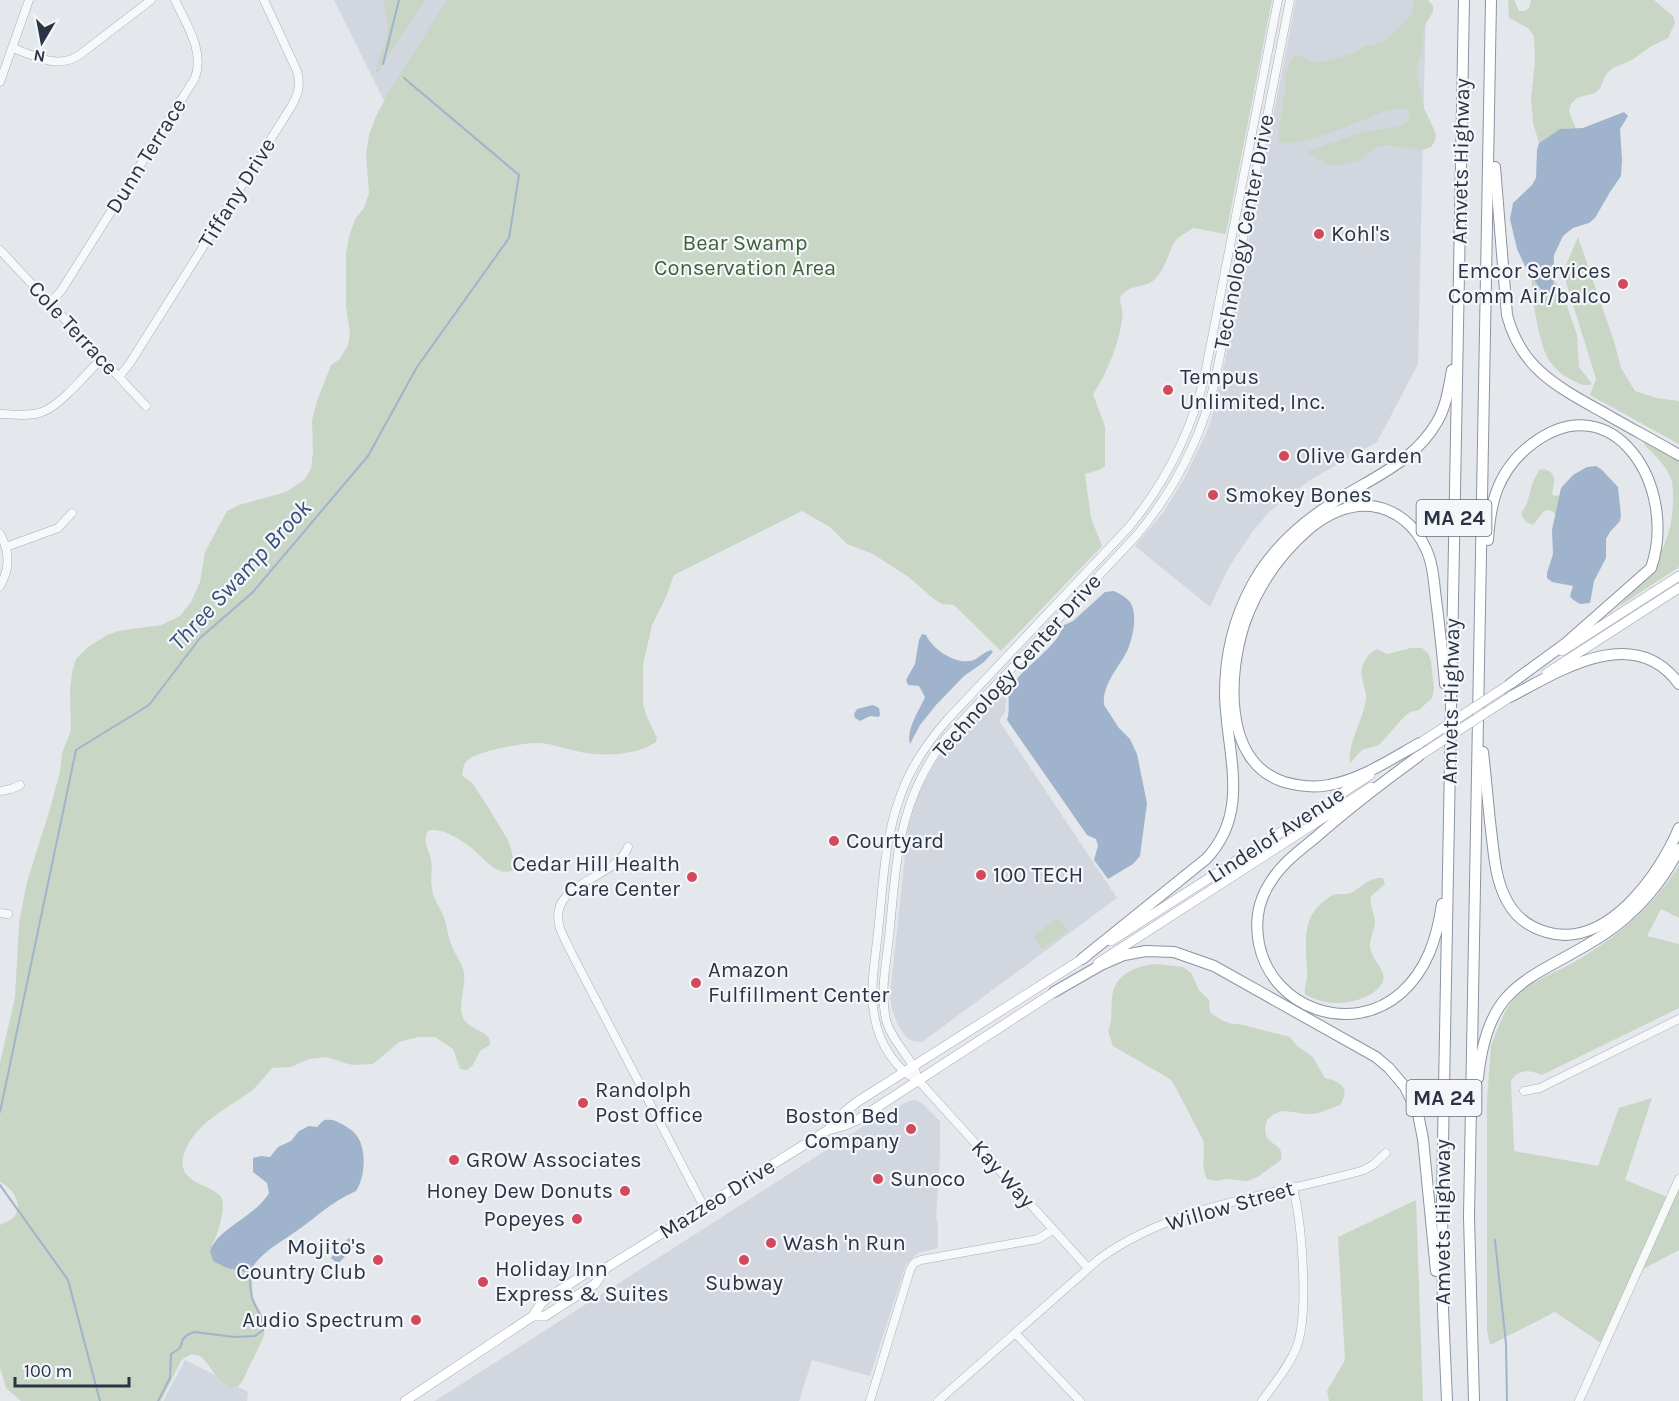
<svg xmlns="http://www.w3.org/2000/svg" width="1679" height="1401" font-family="Karla,sans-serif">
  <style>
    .built { fill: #d2d6de }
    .green { fill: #c9d6c5 }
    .water { fill: #9fb4cc }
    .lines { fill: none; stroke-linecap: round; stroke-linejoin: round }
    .stream { stroke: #9fb4cc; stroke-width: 2 }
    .minor-casing { stroke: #a9aeb7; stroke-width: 9 }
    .major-casing { stroke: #a3abb8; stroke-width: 10 }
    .highway-casing { stroke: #8b94a3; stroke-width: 12 }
    .minor { stroke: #f7f8fa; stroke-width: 8 }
    .major { stroke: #fff; stroke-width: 9 }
    .highway { stroke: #fff; stroke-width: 10 }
    .major-bridge-casing { stroke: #a3abb8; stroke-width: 10; stroke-linecap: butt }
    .major-bridge { stroke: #fff; stroke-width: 9 }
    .poi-dot { fill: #d1495b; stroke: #f4f6f9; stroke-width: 2 }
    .labels { text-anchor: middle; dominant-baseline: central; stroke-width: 4.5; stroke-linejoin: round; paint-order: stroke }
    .shield { fill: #f4f6f9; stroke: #676e7b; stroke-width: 1.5 }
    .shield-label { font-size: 21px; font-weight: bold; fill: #2b3445 }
    .street-label { font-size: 22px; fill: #2b3445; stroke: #f4f6f9 }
    .poi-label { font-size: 22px; fill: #2b3445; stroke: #f4f6f9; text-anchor: start }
    .park-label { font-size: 22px; fill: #3f6138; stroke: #f4f6f9 }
    .water-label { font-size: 24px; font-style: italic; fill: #34527a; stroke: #f4f6f9 }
  </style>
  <rect width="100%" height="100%" fill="#e4e7ec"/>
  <g class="built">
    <polygon points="334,0 452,0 386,105"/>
    <polygon points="1296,0 1426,0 1418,364 1377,442 1310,480 1269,512 1253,531 1229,567 1210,607 1135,546 1162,514 1184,479 1206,434 1214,410 1225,361"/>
    <polygon points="999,689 1006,700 1005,712 999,721 1117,898 922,1042 913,1041 906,1037 898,1025 892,1010 890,995 908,828 919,791 938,758"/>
    <polygon points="916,1100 923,1104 940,1121 940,1156 936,1218 938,1223 938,1248 918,1253 906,1264 870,1376 812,1360 799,1401 435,1401 884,1113 910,1101"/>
    <polygon points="185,1360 248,1392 247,1401 163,1401"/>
  </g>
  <g class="green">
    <path d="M384 0H425L376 75C375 60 386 48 388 33 389 22 384 11 384 0Z"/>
    <path d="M447 0H1272L1226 234 1193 228C1188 232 1181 235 1177 239 1170 245 1166 270 1154 280 1143 289 1129 284 1120 297 1120 305 1124 312 1122 320 1119 343 1106 376 1093 394L1105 427V466L1099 470 1085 474 1091 518 1102 546 1001 651 954 605 942 604 935 600 910 578 873 554 847 544 830 527 802 511 674 575 666 597 652 625 643 665V704L647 717 657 738 656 742C637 756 599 757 576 751 563 748 553 744 540 743 526 742 479 751 469 759 463 763 463 769 462 775L473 784 488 807 509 842 516 868C499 882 481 854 468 845 456 837 444 829 429 830 421 842 429 848 431 860 433 869 430 879 432 888 433 898 438 904 442 913 447 922 447 934 451 944 454 953 460 960 463 969 468 985 457 1003 463 1018 469 1031 492 1030 490 1045L480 1051 473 1065 467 1070 460 1069 453 1049 435 1037H418L399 1042 373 1064 352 1065 326 1057 309 1059 291 1067 272 1068C265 1076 258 1086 250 1092 225 1110 191 1125 183 1158 178 1184 212 1184 221 1197 227 1207 217 1236 212 1245L233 1270 244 1271 252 1276 253 1297 265 1321 264 1336 242 1382 237 1387 230 1388C226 1385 222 1382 218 1378 208 1367 200 1343 181 1361L161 1401H21L6 1388 0 1368V1225C4 1223 10 1221 13 1218 25 1205 12 1187 0 1182V1063L15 997 19 923 27 882 49 812 60 772 62 753 71 731 70 692 72 672 76 659 88 647 107 635 118 631 161 625 180 616 191 602 200 582 205 552 227 511 239 505 286 492 304 480 311 469 313 452 312 420 317 401 331 365 340 359 348 345 350 334 346 306V253L349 237 355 219 364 208 369 193 366 154 369 135 376 116 390 90Z"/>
    <path d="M1415 0H1428L1433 6V12L1426 23 1423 32 1422 54 1418 62 1417 73 1424 108 1436 134 1435 141 1431 147 1423 150 1385 145 1376 148 1360 160 1337 166 1327 164 1306 152 1362 132 1398 127 1407 122 1410 116 1409 111 1404 109H1392C1369 116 1300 150 1280 142L1278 136 1285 90 1286 73 1293 57 1296 54 1312 62H1322L1354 53 1366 45H1373L1384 41 1395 32 1411 15Z"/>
    <path d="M1508 0H1514L1519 11H1525L1529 8 1531 0H1654L1673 16 1675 23 1668 38 1650 47 1632 60 1613 68 1606 74 1600 88 1595 93 1577 98 1571 104 1569 111 1576 129C1562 126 1550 135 1539 143L1533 123 1531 97 1535 63 1534 36 1528 28 1509 18Z"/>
    <polygon points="1578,237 1614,341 1621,368 1635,391 1657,398 1679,401 1679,444 1590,395 1596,379 1563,272"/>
    <path d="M1532 273 1536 281 1553 290V278L1563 294 1577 335 1579 367 1592 384C1585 387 1580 384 1574 381 1563 376 1556 370 1549 360 1539 345 1530 291 1532 273Z"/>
    <path d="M1645 441 1679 460V567L1615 609C1653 575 1679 537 1672 481 1667 466 1654 455 1644 444Z"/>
    <path d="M1544 469C1558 473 1554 483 1552 493L1554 496 1560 495 1557 515 1550 510 1544 511 1533 525 1526 522 1521 514 1527 503 1533 482 1539 470Z"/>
    <path d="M1411 648H1422L1428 653 1431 661 1434 689 1432 698 1419 710 1410 712 1403 718 1379 745 1362 750 1350 763C1348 741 1363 721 1366 699 1367 688 1359 678 1362 667 1365 659 1369 653 1377 649L1387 654Z"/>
    <path d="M1679 866V918L1661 909 1647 936 1679 944V1008L1542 1075C1530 1070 1519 1068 1511 1081L1514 1151 1598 1166 1619 1108 1652 1098 1625 1180 1670 1198 1679 1179V1250L1636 1273 1604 1345 1555 1312 1490 1345 1487 1331V1100L1491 1046C1496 1033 1504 1010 1513 1000 1526 983 1552 974 1571 964 1615 939 1651 908 1679 866Z"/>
    <path d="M1377 878H1383L1385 884 1371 896C1369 906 1375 913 1375 923 1374 931 1370 938 1370 946 1371 957 1378 962 1382 971 1390 987 1366 998 1354 1001 1337 1005 1320 1003 1305 994 1304 986 1308 979 1307 971 1306 941 1300 915 1331 896 1337 892 1346 896 1353 892 1362 886 1366 881 1377 878Z"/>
    <polygon points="1058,918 1068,931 1042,949 1033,936"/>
    <path d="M1156 964 1183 967 1191 973 1199 990 1209 1000 1210 1012C1219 1019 1228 1025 1239 1024L1290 1037 1297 1046 1312 1056 1325 1078C1341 1082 1351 1088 1340 1105 1331 1108 1318 1115 1308 1114 1291 1114 1282 1105 1267 1120 1258 1149 1286 1139 1281 1160L1259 1176 1248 1181 1226 1179 1217 1181 1207 1179C1200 1166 1206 1153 1203 1140L1175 1086 1170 1079 1113 1046 1108 1031C1113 1019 1111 1010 1112 998 1114 974 1136 966 1156 964Z"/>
    <polygon points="1416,1200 1423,1401 1329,1401 1327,1391 1345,1360 1338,1237"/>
  </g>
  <g class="water">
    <polygon points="1624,112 1628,116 1620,129 1622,160 1621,176 1610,192 1595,218 1589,223 1573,228 1563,236 1554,255 1553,290 1551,294 1543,293 1525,266 1517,249 1510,219 1513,203 1532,185 1536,178 1537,150 1539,143 1560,129 1583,128"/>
    <polygon points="1596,466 1602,470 1618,487 1621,515 1620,521 1610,532 1606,539 1606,558 1594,581 1590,603 1580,604 1572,599 1570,596 1573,586 1552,582 1547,578 1547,573 1553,554 1552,530 1561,488 1573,475 1587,467"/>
    <path d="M1114 591C1120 594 1126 597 1130 602 1138 613 1133 637 1128 649 1120 667 1102 683 1104 705L1119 728 1130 739 1137 754 1147 803 1140 856 1133 864 1108 879 1094 860 1098 846 1096 839 1087 835 1007 720C1011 709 1006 697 1011 687 1021 669 1062 643 1062 626L1073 621 1105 592Z"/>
    <path d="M922 634 926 635C933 650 957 666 974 660 980 657 984 652 991 650L993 652 984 662 964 676 936 705 920 725 910 744C906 729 919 711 925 697L919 686 908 685 906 680 915 664 919 640Z"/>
    <polygon points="873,705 879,708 880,714 879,717 870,716 860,721 855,718 854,714 857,709"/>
    <path d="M324 1120C332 1119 335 1120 342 1124 347 1127 354 1131 357 1136 367 1150 365 1178 356 1191 331 1202 319 1215 298 1230 281 1242 258 1254 249 1273L227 1268 213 1261 210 1251C218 1228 255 1217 269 1193L267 1183 253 1172V1158L261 1156 270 1157 278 1147 291 1141 299 1131 309 1126 317 1127Z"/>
    <polygon points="349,1238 356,1244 338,1264 331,1258 335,1253 334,1252"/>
  </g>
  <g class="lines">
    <g class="stream">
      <polyline points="383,64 399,0"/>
      <polyline points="0,1112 76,750 149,705 200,638 253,592 368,456 417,367 509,238 519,175 404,78"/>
      <polyline points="0,1185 68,1280 100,1401"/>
      <polyline points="1495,1240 1506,1344 1507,1401"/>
      <path d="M158 1401 170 1378 171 1354 180 1348 183 1339 187 1335 194 1332 235 1337 255 1336 263 1330C264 1317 256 1310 252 1298 250 1290 250 1281 249 1273"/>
    </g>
    <defs>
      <g id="minor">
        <path d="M13 48C35 56 56 69 78 56L151 0"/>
        <polyline points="0,82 29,0"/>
        <polyline points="0,250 146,406"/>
        <path d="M50 303 61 291 195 78C205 51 186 24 175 0"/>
        <path d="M119 377 130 363 291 107C298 95 301 85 297 71L264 0"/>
        <path d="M0 414C13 414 30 417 42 412 60 406 88 372 102 358"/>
        <path d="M0 534C10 551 10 569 0 586"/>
        <polyline points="6,547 58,528 72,513"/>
        <polyline points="0,791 11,789 20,785"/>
        <path d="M628 847C614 881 546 882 560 928 563 937 568 945 572 954L704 1207"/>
        <polyline points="0,913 8,914"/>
        <path d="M918 1080C914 1058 892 1043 886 1020 880 993 886 964 889 937 897 860 897 802 946 738L1137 535C1175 489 1201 439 1215 381L1290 0"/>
        <polyline points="1524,1091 1540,1088 1679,1019"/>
        <path d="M1088 1268 918 1080C896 1071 879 1042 875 1019 869 991 875 961 878 932 883 887 884 840 900 797 910 768 927 743 947 720L1129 527C1165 483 1190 434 1204 379L1278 0"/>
        <polyline points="1015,1333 1080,1401"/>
        <polyline points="870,1401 910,1270 914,1263 921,1260 1038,1239 1053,1230"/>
        <path d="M938 1401 1099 1259C1176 1203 1275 1196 1364 1170L1373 1165 1386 1153"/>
        <path d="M1262 1401C1274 1384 1290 1365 1297 1346 1309 1312 1302 1223 1293 1188"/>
        <polyline points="1579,1401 1679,1179"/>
      </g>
      <g id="major">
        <polyline points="1562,651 1679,576"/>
        <polyline points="1547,673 1679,588"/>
        <polyline points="1111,941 1370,775"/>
        <polyline points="1098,963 1371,787"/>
        <polyline points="828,1130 841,1115 857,1102 1087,956"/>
        <polyline points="533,1316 545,1316 595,1284 606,1268"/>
        <polyline points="405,1401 533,1316 542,1302 574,1281 591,1270 606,1268 828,1130 846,1125 859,1119 1059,989"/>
      </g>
      <g id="highway">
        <path d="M1495 167 1507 315C1521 370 1560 388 1606 414 1630 428 1655 441 1679 455"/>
        <path d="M1488 540C1489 523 1491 506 1497 490 1504 472 1516 456 1532 444 1613 382 1679 487 1651 568L1566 643 1510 684"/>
        <path d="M1510 697C1559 671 1634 622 1679 684"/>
        <path d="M1420 743C1391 759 1362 779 1329 785 1315 788 1299 786 1284 782 1222 762 1228 672 1245 622 1258 586 1280 554 1309 529 1327 514 1347 504 1371 506 1396 509 1416 526 1426 549 1434 566 1434 587 1437 607 1440 632 1443 658 1445 684"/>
        <path d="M1483 752C1486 778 1488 804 1491 830 1494 854 1495 879 1507 901 1515 916 1529 927 1546 932 1606 950 1659 876 1679 828"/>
        <path d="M1419 756C1383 782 1348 809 1315 838 1299 851 1280 865 1270 883 1258 901 1255 923 1259 944 1272 1008 1351 1037 1401 993 1427 970 1437 938 1442 904"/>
        <path d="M1082 959 1206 859C1252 811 1226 752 1225 694 1225 656 1234 618 1252 585 1273 546 1305 519 1342 497 1377 476 1416 459 1437 422 1446 407 1449 387 1452 370"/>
        <polyline points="1054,992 1101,965 1124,955 1146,951 1174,952 1214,966 1376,1057 1389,1068 1405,1087 1418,1114 1423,1139 1436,1271"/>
        <path d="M1478 1078C1488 979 1532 981 1603 935 1635 914 1662 883 1679 849"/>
        <polyline points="1447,1401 1443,1309 1442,1198 1464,0"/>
        <polyline points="1474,1401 1469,1217 1491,0"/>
      </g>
    </defs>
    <use href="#minor" class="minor-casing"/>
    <use href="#major" class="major-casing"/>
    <use href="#highway" class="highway-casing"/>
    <use href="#minor" class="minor"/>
    <use href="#major" class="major"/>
    <use href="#highway" class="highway"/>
    <defs>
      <g id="major-bridge">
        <polyline points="1420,743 1510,684"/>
        <polyline points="1419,756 1510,697"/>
      </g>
    </defs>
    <use href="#major-bridge" class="major-bridge-casing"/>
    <use href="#major-bridge" class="major-bridge"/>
  </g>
  <g class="poi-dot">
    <circle cx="1319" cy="234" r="6"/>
    <circle cx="1623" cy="284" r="6"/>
    <circle cx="1168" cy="390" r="6"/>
    <circle cx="1284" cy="456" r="6"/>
    <circle cx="1213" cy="495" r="6"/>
    <circle cx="834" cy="841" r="6"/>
    <circle cx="981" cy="875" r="6"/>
    <circle cx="692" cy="877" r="6"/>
    <circle cx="696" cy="983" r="6"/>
    <circle cx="583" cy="1103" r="6"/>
    <circle cx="911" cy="1129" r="6"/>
    <circle cx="454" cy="1160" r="6"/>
    <circle cx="878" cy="1179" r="6"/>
    <circle cx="625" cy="1191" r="6"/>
    <circle cx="577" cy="1219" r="6"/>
    <circle cx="771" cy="1243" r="6"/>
    <circle cx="378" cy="1260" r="6"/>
    <circle cx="744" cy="1260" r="6"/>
    <circle cx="483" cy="1282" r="6"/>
    <circle cx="416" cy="1320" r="6"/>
  </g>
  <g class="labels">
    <g class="shield">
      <rect x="1416.5" y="500" width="75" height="36" rx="4.5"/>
      <rect x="1406.5" y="1080" width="75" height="36" rx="4.5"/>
    </g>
    <g class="shield-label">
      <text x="1454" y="518">MA 24</text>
      <text x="1444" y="1098">MA 24</text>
    </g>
    <g class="street-label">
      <text transform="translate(146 156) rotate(-58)">Dunn Terrace</text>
      <text transform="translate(1461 161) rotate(-89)">Amvets Highway</text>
      <text transform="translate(237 193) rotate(-58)">Tiffany Drive</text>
      <text transform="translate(1244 232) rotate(-79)">Technology Center Drive</text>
      <text transform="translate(73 328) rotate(47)">Cole Terrace</text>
      <text transform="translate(1017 666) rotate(-48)">Technology Center Drive</text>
      <text transform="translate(1451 701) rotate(-89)">Amvets Highway</text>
      <text transform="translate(1276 835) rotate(-33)">Lindelof Avenue</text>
      <text transform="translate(1003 1174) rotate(48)">Kay Way</text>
      <text transform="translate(717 1199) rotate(-32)">Mazzeo Drive</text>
      <text transform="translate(1230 1206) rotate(-16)">Willow Street</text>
      <text transform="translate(1443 1222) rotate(-90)">Amvets Highway</text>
    </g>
    <g class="poi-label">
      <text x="1331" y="234">Kohl's</text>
      <text x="1611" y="271" text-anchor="end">Emcor Services<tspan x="1611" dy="25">Comm Air/balco</tspan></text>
      <text x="1180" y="377">Tempus<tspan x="1180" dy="25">Unlimited, Inc.</tspan></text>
      <text x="1296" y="456">Olive Garden</text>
      <text x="1225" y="495">Smokey Bones</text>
      <text x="846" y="841">Courtyard</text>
      <text x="680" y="864" text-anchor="end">Cedar Hill Health<tspan x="680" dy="25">Care Center</tspan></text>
      <text x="993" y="875">100 TECH</text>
      <text x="708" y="970">Amazon<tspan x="708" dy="25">Fulfillment Center</tspan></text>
      <text x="595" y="1090">Randolph<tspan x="595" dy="25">Post Office</tspan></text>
      <text x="899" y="1116" text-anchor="end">Boston Bed<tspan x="899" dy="25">Company</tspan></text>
      <text x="466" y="1160">GROW Associates</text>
      <text x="890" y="1179">Sunoco</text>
      <text x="613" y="1191" text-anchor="end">Honey Dew Donuts</text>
      <text x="565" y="1219" text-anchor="end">Popeyes</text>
      <text x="783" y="1243">Wash 'n Run</text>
      <text x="366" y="1247" text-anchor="end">Mojito's<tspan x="366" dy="25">Country Club</tspan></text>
      <text x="495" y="1269">Holiday Inn<tspan x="495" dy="25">Express &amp; Suites</tspan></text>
      <text x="744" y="1283" text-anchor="middle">Subway</text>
      <text x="404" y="1320" text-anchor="end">Audio Spectrum</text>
    </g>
    <g class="park-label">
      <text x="745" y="243">Bear Swamp<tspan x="745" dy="25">Conservation Area</tspan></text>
    </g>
    <g class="water-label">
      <text transform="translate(240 575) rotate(-47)">Three Swamp Brook</text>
    </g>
  </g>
  <g transform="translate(42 42) rotate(190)" stroke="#f4f6f9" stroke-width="4.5" paint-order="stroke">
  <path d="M0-4.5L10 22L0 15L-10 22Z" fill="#2b3445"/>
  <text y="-9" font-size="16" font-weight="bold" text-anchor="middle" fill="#2b3445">N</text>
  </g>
  <path d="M15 1377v9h114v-9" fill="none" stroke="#2b3445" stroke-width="3"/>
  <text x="24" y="1377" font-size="18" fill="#2b3445" stroke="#f4f6f9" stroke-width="4.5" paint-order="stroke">100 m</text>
</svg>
